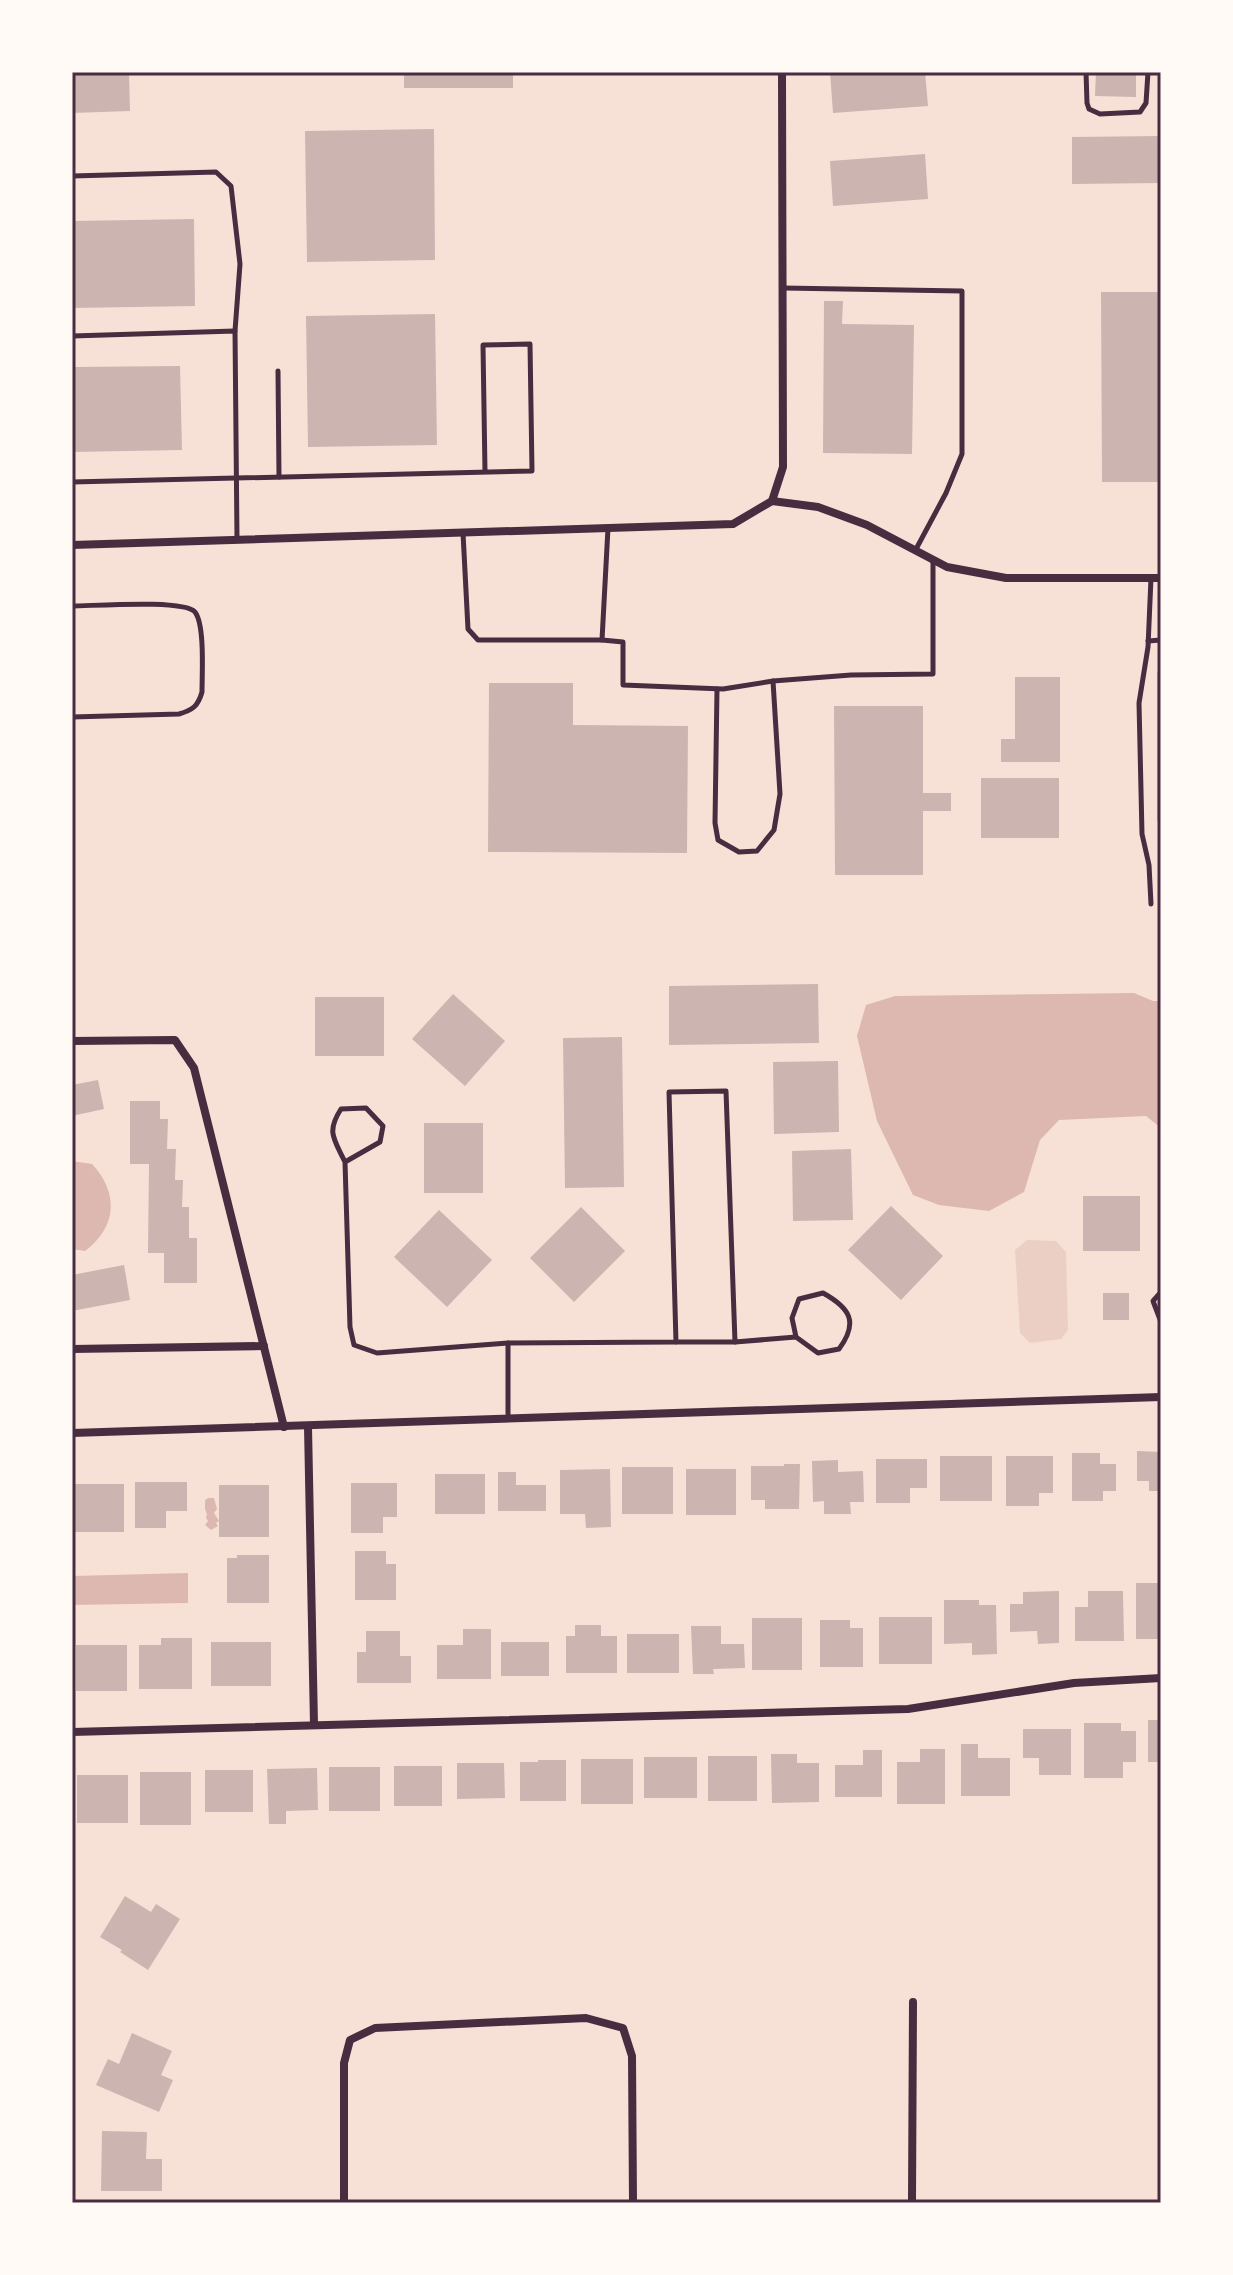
<svg xmlns="http://www.w3.org/2000/svg" width="1233" height="2275" font-family="Karla,sans-serif">
  <style>
    .green { fill: #ebcfc5 }
    .water { fill: #dcb8b0 }
    .building { fill: #ccb4b1 }
    .lines { fill: none; stroke-linecap: round; stroke-linejoin: round }
    .service { stroke: #4a2c40; stroke-width: 5 }
    .minor { stroke: #4a2c40; stroke-width: 8 }
    .neatline { fill: none; stroke: #4a2c40; stroke-width: 3 }
  </style>
  <rect width="100%" height="100%" fill="#f7e1d7"/>
  <polygon class="green" points="1027,1240 1056,1241 1066,1252 1068,1330 1061,1339 1030,1343 1020,1333 1015,1250"/>
  <g class="water">
    <polygon points="1134,993 1153,1001 1161,1001 1161,1128 1146,1116 1059,1120 1040,1140 1024,1192 989,1211 939,1205 913,1195 877,1121 857,1036 866,1005 895,996"/>
    <path d="M72 1161 92 1164C119 1193 117 1227 85 1251L72 1249Z"/>
    <polygon points="208,1498 214,1498 217,1509 214,1513 219,1521 216,1523 218,1526 211,1530 205,1525 208,1521 206,1518 207,1514 205,1509 205,1500"/>
    <polygon points="188,1573 188,1603 72,1605 72,1576"/>
  </g>
  <g class="building">
    <polygon points="72,72 129,72 130,111 72,113"/>
    <rect x="404" y="72" width="109" height="16"/>
    <polygon points="830,72 925,72 928,106 833,113"/>
    <polygon points="1096,72 1136,72 1136,97 1095,96"/>
    <polygon points="434,129 435,260 307,262 305,131"/>
    <polygon points="1160,136 1160,183 1072,184 1072,137"/>
    <polygon points="925,154 928,199 833,206 830,161"/>
    <polygon points="194,219 195,306 72,308 72,221"/>
    <polygon points="1101,292 1161,292 1161,482 1102,482"/>
    <polygon points="824,301 843,301 842,324 914,325 912,454 823,453"/>
    <polygon points="435,314 437,445 308,447 306,316"/>
    <polygon points="180,366 182,450 72,452 72,367"/>
    <rect x="1157" y="672" width="4" height="149"/>
    <polygon points="1015,677 1060,677 1060,762 1001,762 1001,739 1015,739"/>
    <polygon points="489,683 573,683 573,725 688,726 687,853 488,852"/>
    <polygon points="834,706 923,706 923,793 951,793 951,811 923,811 923,875 835,875"/>
    <rect x="981" y="778" width="78" height="60"/>
    <polygon points="818,984 819,1043 669,1045 669,986"/>
    <polygon points="453,994 505,1041 465,1086 412,1039"/>
    <rect x="315" y="997" width="69" height="59"/>
    <polygon points="622,1037 624,1187 565,1188 563,1038"/>
    <polygon points="838,1061 839,1132 774,1134 773,1062"/>
    <polygon points="98,1080 104,1109 72,1116 72,1085"/>
    <polygon points="130,1101 160,1101 160,1119 168,1119 167,1149 176,1149 175,1180 183,1180 182,1207 189,1207 189,1238 197,1238 197,1283 164,1283 164,1253 148,1253 149,1164 130,1164"/>
    <rect x="424" y="1123" width="59" height="70"/>
    <polygon points="851,1149 853,1220 793,1221 792,1151"/>
    <rect x="1083" y="1196" width="57" height="55"/>
    <polygon points="891,1206 943,1256 901,1300 848,1250"/>
    <polygon points="581,1207 625,1251 574,1302 530,1258"/>
    <polygon points="439,1210 492,1260 447,1307 394,1257"/>
    <polygon points="124,1265 130,1300 72,1311 72,1275"/>
    <rect x="1103" y="1293" width="26" height="27"/>
    <polygon points="1137,1451 1161,1452 1161,1491 1149,1491 1149,1481 1137,1481"/>
    <polygon points="1072,1453 1100,1453 1100,1464 1116,1464 1116,1491 1103,1491 1103,1501 1072,1501"/>
    <rect x="940" y="1456" width="52" height="45"/>
    <polygon points="1006,1456 1053,1456 1053,1493 1039,1493 1039,1506 1006,1506"/>
    <polygon points="876,1459 927,1459 927,1488 910,1488 910,1503 876,1503"/>
    <polygon points="838,1460 838,1472 863,1471 864,1502 850,1502 851,1514 824,1514 824,1501 813,1502 812,1461"/>
    <polygon points="784,1464 800,1464 799,1509 765,1509 765,1500 751,1500 751,1466 784,1466"/>
    <rect x="622" y="1467" width="51" height="47"/>
    <polygon points="610,1469 611,1527 586,1528 585,1514 560,1514 560,1470"/>
    <rect x="686" y="1469" width="50" height="46"/>
    <polygon points="498,1472 516,1472 516,1485 546,1485 546,1511 498,1511"/>
    <rect x="435" y="1474" width="50" height="40"/>
    <polygon points="135,1482 187,1482 187,1511 166,1511 166,1528 135,1528"/>
    <polygon points="351,1483 397,1483 397,1517 383,1517 383,1533 351,1533"/>
    <rect x="75" y="1484" width="49" height="48"/>
    <rect x="219" y="1485" width="50" height="52"/>
    <polygon points="355,1551 386,1551 386,1564 396,1564 396,1600 355,1600"/>
    <polygon points="237,1555 269,1555 269,1603 227,1603 227,1558 237,1558"/>
    <rect x="1136" y="1583" width="25" height="56"/>
    <polygon points="1059,1591 1059,1643 1038,1644 1037,1631 1010,1632 1010,1604 1023,1604 1023,1592"/>
    <polygon points="1088,1591 1123,1591 1124,1641 1075,1641 1075,1607 1088,1607"/>
    <polygon points="944,1600 979,1600 979,1605 996,1605 997,1654 972,1655 972,1643 944,1644"/>
    <rect x="879" y="1617" width="53" height="47"/>
    <rect x="752" y="1618" width="50" height="52"/>
    <polygon points="820,1620 850,1620 850,1628 863,1628 863,1667 820,1667"/>
    <polygon points="575,1625 601,1625 601,1636 617,1636 617,1673 566,1673 566,1636 575,1636"/>
    <polygon points="691,1626 721,1626 721,1644 744,1644 745,1668 713,1669 714,1674 693,1674"/>
    <polygon points="463,1629 491,1629 491,1679 437,1679 437,1645 463,1645"/>
    <polygon points="366,1631 400,1631 400,1656 411,1656 411,1683 357,1683 357,1652 366,1652"/>
    <rect x="627" y="1634" width="52" height="39"/>
    <polygon points="161,1638 192,1638 192,1689 139,1689 139,1645 161,1645"/>
    <rect x="211" y="1642" width="60" height="44"/>
    <rect x="501" y="1642" width="48" height="34"/>
    <rect x="76" y="1645" width="51" height="46"/>
    <rect x="1148" y="1720" width="13" height="42"/>
    <polygon points="1084,1723 1121,1723 1121,1731 1136,1731 1136,1762 1123,1762 1123,1778 1084,1778"/>
    <polygon points="1023,1729 1071,1729 1071,1775 1039,1775 1039,1758 1023,1758"/>
    <polygon points="961,1744 978,1744 978,1758 1010,1758 1010,1796 961,1796"/>
    <polygon points="920,1749 945,1749 945,1804 897,1804 897,1762 920,1762"/>
    <polygon points="863,1750 882,1750 882,1797 835,1797 835,1765 863,1765"/>
    <polygon points="771,1754 797,1754 797,1763 819,1763 819,1802 772,1803"/>
    <rect x="708" y="1756" width="49" height="45"/>
    <rect x="644" y="1757" width="53" height="41"/>
    <rect x="581" y="1759" width="52" height="45"/>
    <polygon points="538,1760 566,1760 566,1801 520,1801 520,1762 538,1762"/>
    <polygon points="457,1763 504,1763 505,1798 457,1799"/>
    <rect x="394" y="1766" width="48" height="40"/>
    <rect x="329" y="1767" width="51" height="44"/>
    <polygon points="317,1768 318,1810 286,1811 286,1824 269,1824 267,1769"/>
    <rect x="205" y="1770" width="48" height="42"/>
    <rect x="140" y="1772" width="51" height="53"/>
    <rect x="77" y="1775" width="51" height="48"/>
    <polygon points="125,1896 151,1912 156,1904 180,1919 148,1970 120,1952 122,1950 100,1937"/>
    <polygon points="132,2033 172,2051 161,2075 173,2080 159,2112 96,2085 108,2059 119,2064"/>
    <polygon points="102,2131 147,2132 146,2159 162,2159 162,2191 101,2191"/>
  </g>
  <g class="lines">
    <g class="service">
      <polyline points="1086,72 1087,103 1089,109 1100,114 1140,112 1146,103 1148,72"/>
      <polyline points="72,176 216,172 231,186 240,264 235,331"/>
      <polyline points="783,288 962,291 962,454 946,493 915,551"/>
      <polyline points="72,336 235,331 237,539"/>
      <polyline points="278,371 279,477"/>
      <polyline points="72,482 532,471 530,344 483,345 485,472"/>
      <polyline points="463,533 468,629 478,640 602,640 608,528"/>
      <polyline points="1151,578 1148,647 1139,703 1142,834 1149,865 1151,904"/>
      <path d="M72 606C93 606 184 599 195 612 205 625 202 674 202 692 198 706 193 710 179 714L72 717"/>
      <polyline points="602,640 623,642 623,685 723,689 773,681 851,675 933,674 933,561"/>
      <polyline points="1148,641 1161,640"/>
      <polyline points="717,689 715,823 718,840 739,852 757,851 774,830 780,794 773,681"/>
      <path d="M345 1162 380 1142 383 1126 366 1108 341 1109C326 1132 334 1139 345 1162L350 1327 354 1345 377 1353 508 1343"/>
      <polyline points="1161,1292 1153,1301 1161,1322"/>
      <polyline points="676,1342 735,1342"/>
      <path d="M508 1419V1343L676 1342 669 1092 726 1091 735 1342 796 1337 818 1353 839 1349C859 1322 850 1308 823 1293L799 1299 792 1318 796 1337"/>
    </g>
    <g class="minor">
      <polyline points="772,501 818,507 867,525 947,567 1006,578 1161,578"/>
      <polyline points="72,545 733,524 772,501 783,467 782,72"/>
      <polyline points="72,1041 175,1040 194,1068 284,1427"/>
      <polyline points="72,1349 264,1346"/>
      <polyline points="308,1427 314,1724"/>
      <polyline points="72,1433 1161,1397"/>
      <polyline points="72,1732 908,1709 1074,1683 1161,1678"/>
      <polyline points="344,2203 344,2063 350,2040 375,2028 586,2018 623,2028 632,2056 633,2203"/>
      <polyline points="912,2203 913,2002"/>
    </g>
  </g>
  <rect width="1233" height="2275" fill="none" stroke="#fffaf5" stroke-width="148"/>
  <rect x="74" y="74" width="1085" height="2127" class="neatline"/>
</svg>
